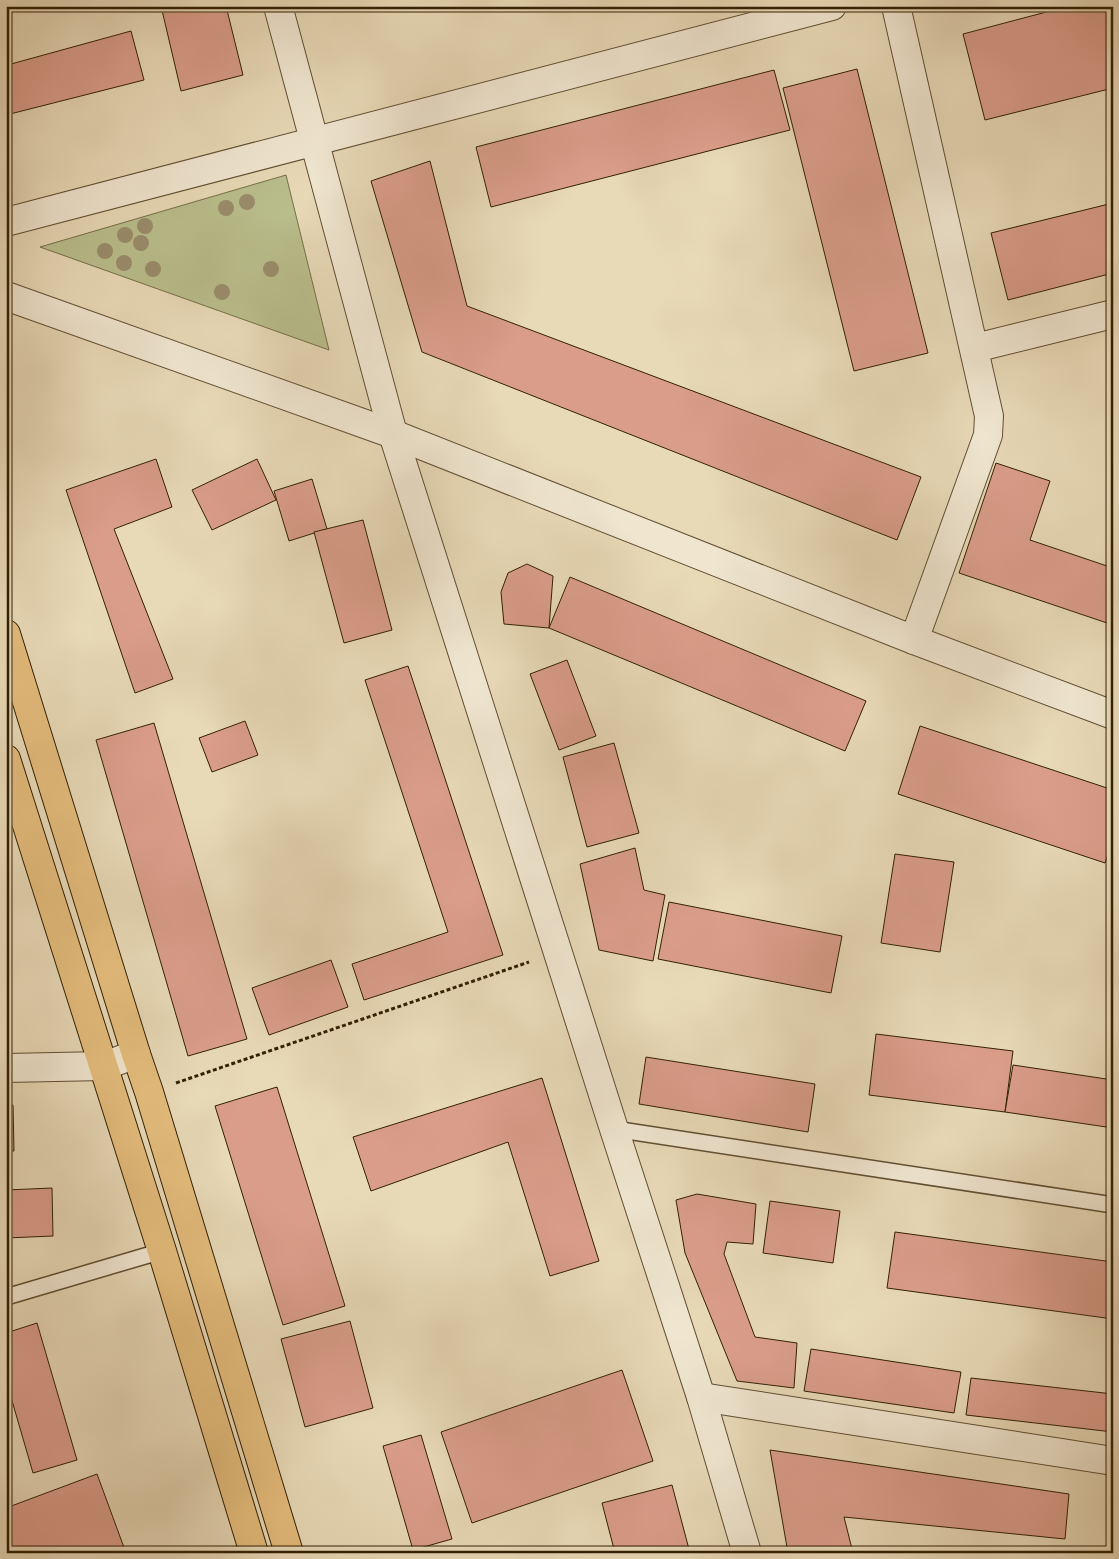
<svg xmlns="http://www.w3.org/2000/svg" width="1119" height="1559" font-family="'Libre Caslon Text',serif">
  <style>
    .green { fill: #b9be8c; stroke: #766f48 }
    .building { fill: #da9d8a; stroke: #322005 }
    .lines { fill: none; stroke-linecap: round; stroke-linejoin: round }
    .lane-casing { stroke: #604e32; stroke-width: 18 }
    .street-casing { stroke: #604e32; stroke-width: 30 }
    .highway-casing { stroke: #322005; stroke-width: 30 }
    .path { stroke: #322005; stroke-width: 3; stroke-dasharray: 4 2.5; stroke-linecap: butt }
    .lane { stroke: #f0e6d0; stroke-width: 15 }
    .street { stroke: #f0e6d0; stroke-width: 28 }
    .highway { stroke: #e4bc7c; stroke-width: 28 }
    .tree { fill: #9a8d6c }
  </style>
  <rect width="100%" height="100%" fill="#e8d9b7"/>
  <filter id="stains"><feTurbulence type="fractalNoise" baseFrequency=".004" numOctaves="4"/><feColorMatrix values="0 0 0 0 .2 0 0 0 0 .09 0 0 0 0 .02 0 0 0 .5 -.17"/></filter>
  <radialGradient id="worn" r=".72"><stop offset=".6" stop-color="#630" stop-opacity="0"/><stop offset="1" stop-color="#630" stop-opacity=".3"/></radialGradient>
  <polygon class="green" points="286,175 329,350 40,247"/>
  <g class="building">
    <polygon points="161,6 226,6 243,75 181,91"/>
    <polygon points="1069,6 1113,6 1113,88 985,120 963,34"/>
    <polygon points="131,31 144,80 6,115 6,60 11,64"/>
    <polygon points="857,69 928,353 854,371 783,88"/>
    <polygon points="774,70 790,130 491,207 476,147"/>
    <polygon points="430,161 467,306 921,477 897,540 422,352 371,181"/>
    <polygon points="1113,203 1113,273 1008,300 991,233"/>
    <polygon points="156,459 172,507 114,529 173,679 135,693 66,490"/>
    <polygon points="257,459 276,500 212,530 192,490"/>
    <polygon points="996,463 1050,481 1030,540 1113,568 1113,625 959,573"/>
    <polygon points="312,479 327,529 289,541 274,491"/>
    <polygon points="363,520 392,630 344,643 314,532"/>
    <polygon points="527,564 553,576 549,628 504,624 501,592 508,573"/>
    <polygon points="570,577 866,701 845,751 549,628"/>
    <polygon points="567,660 596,736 559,750 530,674"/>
    <polygon points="408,666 503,955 364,1000 352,964 448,932 365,680"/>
    <polygon points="245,721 258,755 212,772 199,738"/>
    <polygon points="154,723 247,1039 188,1056 96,740"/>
    <polygon points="920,726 1113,790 1113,841 1105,863 898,794"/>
    <polygon points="614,743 639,833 587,847 563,757"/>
    <polygon points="635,848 644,890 665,895 653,961 599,950 580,864"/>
    <polygon points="895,854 954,862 940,952 881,943"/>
    <polygon points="669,902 842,936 831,993 658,959"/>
    <polygon points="331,960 348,1007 269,1035 252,988"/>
    <polygon points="876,1034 1013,1051 1005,1112 869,1095"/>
    <polygon points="646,1057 815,1084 808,1132 639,1104"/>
    <polygon points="1013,1065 1113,1080 1113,1128 1005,1112"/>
    <polygon points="542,1078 599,1261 550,1276 508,1142 371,1191 353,1137"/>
    <polygon points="277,1087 345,1306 283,1325 215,1106"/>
    <polygon points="6,1105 13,1105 14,1151 6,1151"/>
    <polygon points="52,1188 53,1236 6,1238 6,1190"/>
    <polygon points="697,1194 756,1204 753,1244 727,1242 724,1254 755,1337 797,1343 794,1388 737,1381 685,1253 676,1200"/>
    <polygon points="770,1201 840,1211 833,1263 763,1253"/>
    <polygon points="895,1232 1113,1262 1113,1319 887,1288"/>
    <polygon points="350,1321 373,1408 305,1427 281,1339"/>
    <polygon points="37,1323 77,1460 33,1473 6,1380 6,1333"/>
    <polygon points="811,1349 961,1372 954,1413 804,1391"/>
    <polygon points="622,1370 653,1461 472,1523 441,1432"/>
    <polygon points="971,1378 1113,1394 1113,1432 966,1415"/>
    <polygon points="421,1435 452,1539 413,1550 383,1446"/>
    <polygon points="770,1450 1069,1494 1065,1539 844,1517 853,1553 788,1553"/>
    <polygon points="97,1474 126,1553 6,1553 6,1508"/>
    <polygon points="672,1485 690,1553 615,1553 602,1503"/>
  </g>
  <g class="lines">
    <defs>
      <g id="lane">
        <polyline points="614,1129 1113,1205"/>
        <polyline points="6,1297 162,1251"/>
      </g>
      <g id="street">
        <polyline points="278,6 393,434 614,1129 701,1397 747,1553"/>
        <polyline points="896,6 989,416 988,435 914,640"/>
        <polyline points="6,222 832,6"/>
        <polyline points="6,296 393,434 914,640 1113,715"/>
        <polyline points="975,348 1113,314"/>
        <polyline points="6,1068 104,1066 136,1054"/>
        <polyline points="701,1397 1113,1461"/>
      </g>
      <g id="highway">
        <polyline points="6,634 136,1054 149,1092 289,1553"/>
        <polyline points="6,759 162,1251 254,1553"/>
      </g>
    </defs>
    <use href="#lane" class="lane-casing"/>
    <use href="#street" class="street-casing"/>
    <use href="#highway" class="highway-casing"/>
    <polyline class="path" points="176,1083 529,962"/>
    <use href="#lane" class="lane"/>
    <use href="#street" class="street"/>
    <use href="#highway" class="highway"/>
  </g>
  <g class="tree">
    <circle cx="247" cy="202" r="8"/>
    <circle cx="226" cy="208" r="8"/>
    <circle cx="145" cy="226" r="8"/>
    <circle cx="125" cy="235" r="8"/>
    <circle cx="141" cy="243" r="8"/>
    <circle cx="105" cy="251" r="8"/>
    <circle cx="124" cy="263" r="8"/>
    <circle cx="153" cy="269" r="8"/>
    <circle cx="271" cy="269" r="8"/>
    <circle cx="222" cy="292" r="8"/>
  </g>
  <rect width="1119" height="1559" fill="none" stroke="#e8d9b7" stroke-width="25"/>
  <rect x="8" y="8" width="1104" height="1544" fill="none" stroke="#322005" stroke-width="2.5"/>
  <rect x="12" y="12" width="1094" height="1534" fill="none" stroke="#322005"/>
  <rect width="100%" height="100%" filter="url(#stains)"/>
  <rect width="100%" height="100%" fill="url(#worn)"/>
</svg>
